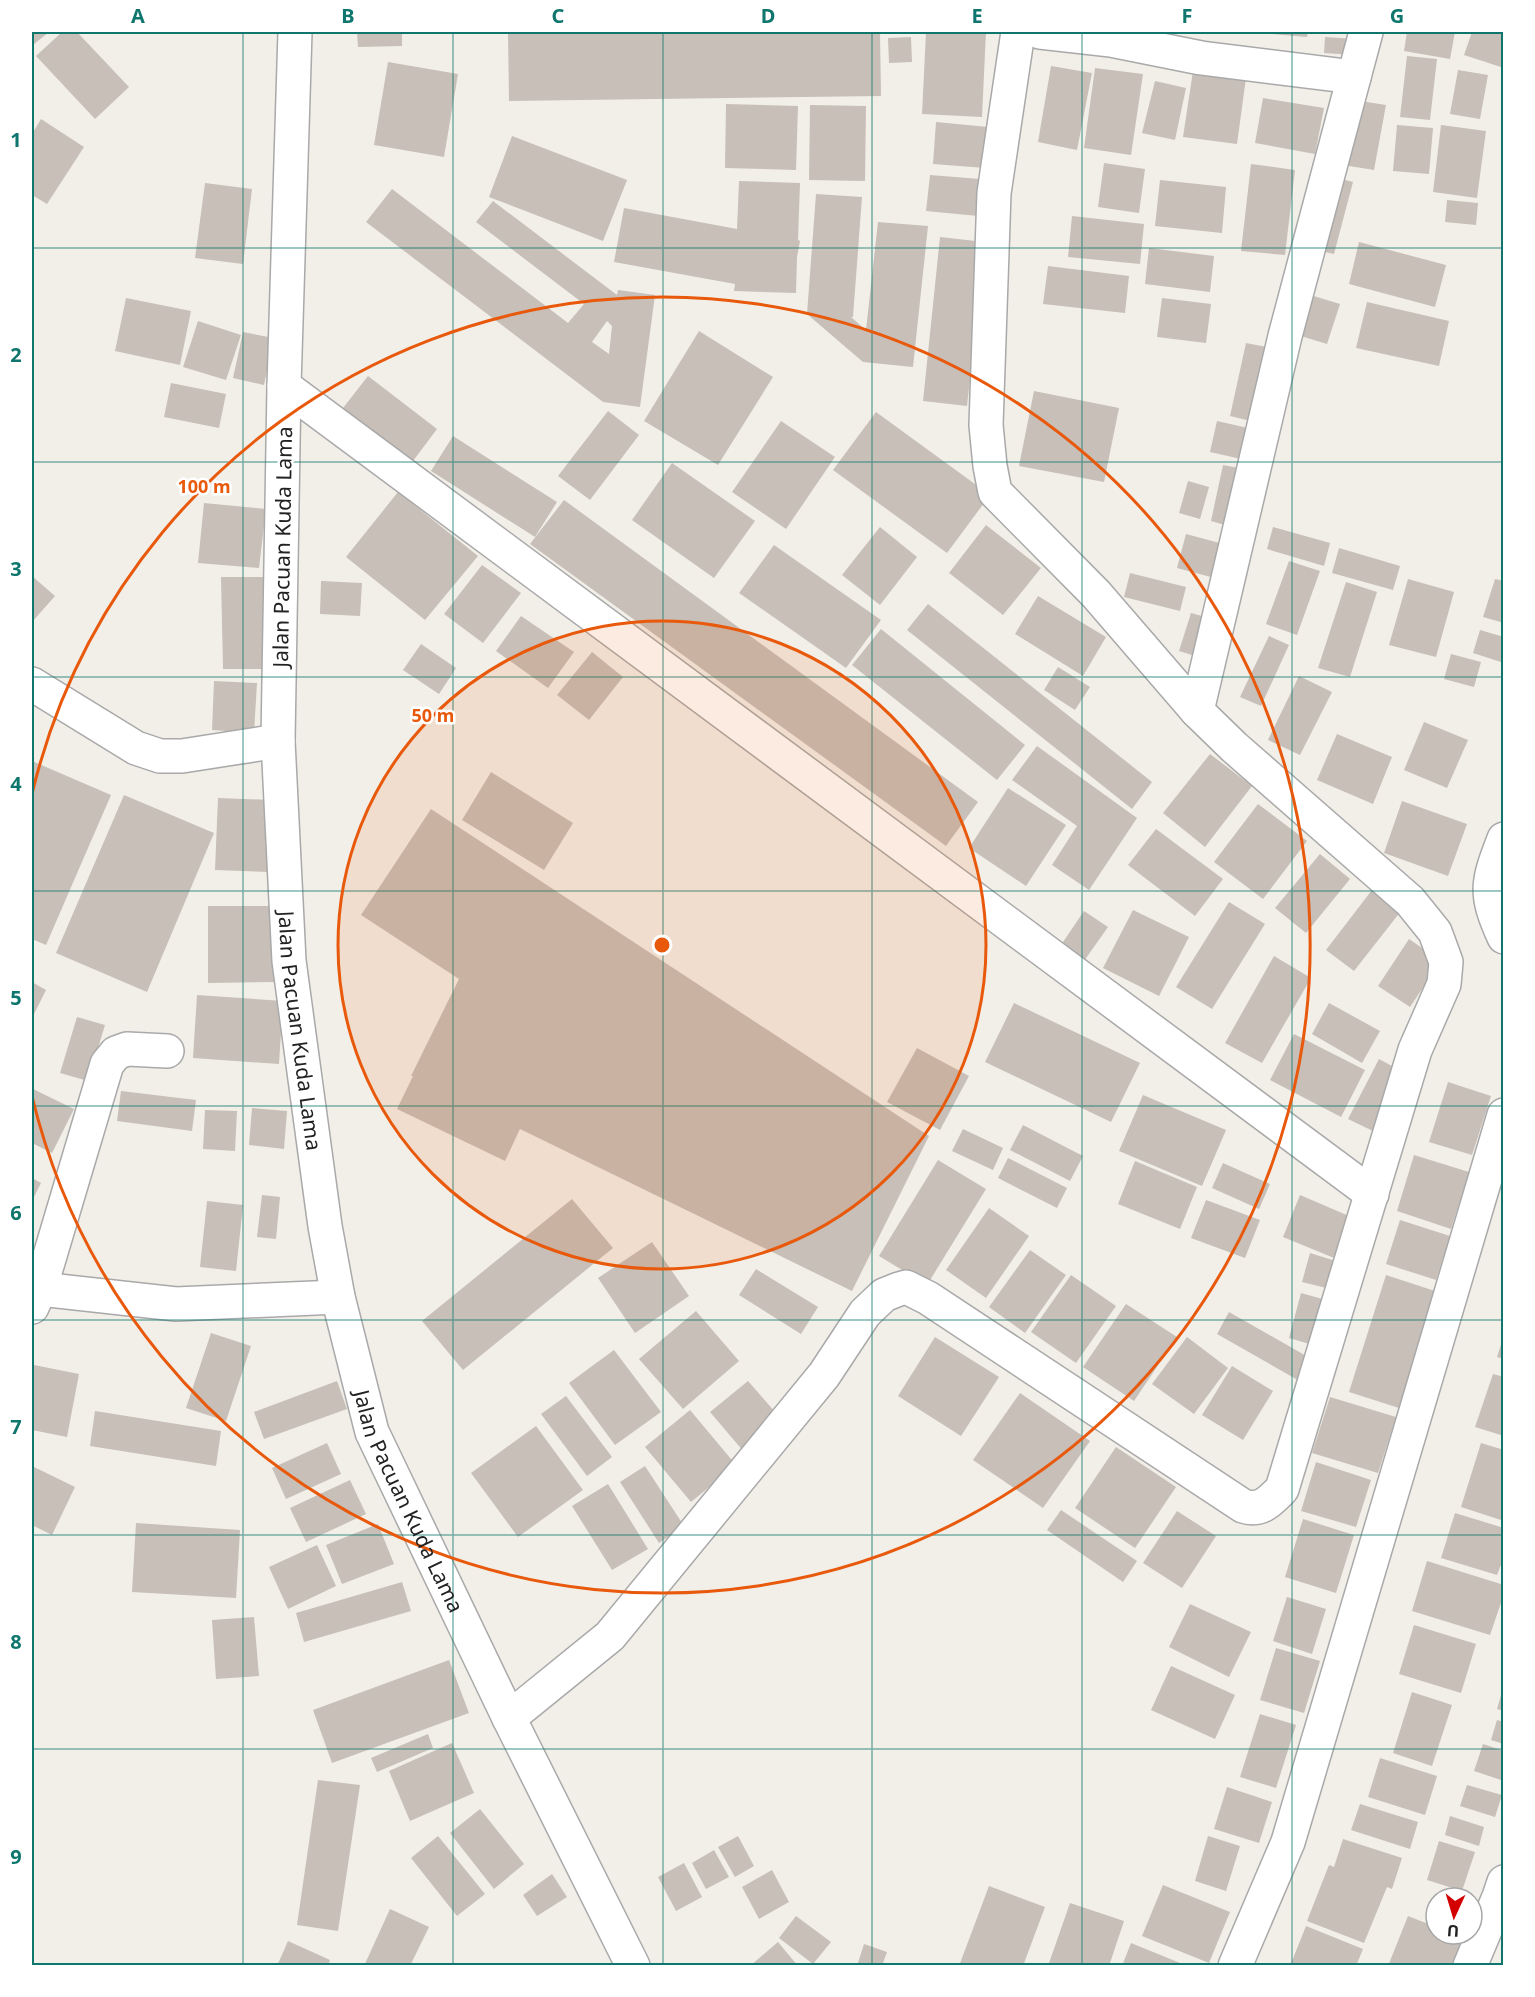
<svg xmlns="http://www.w3.org/2000/svg" width="1535" height="1997" font-family="'Noto Sans',sans-serif">
  <style>
    .building { fill: #c7bfb8; fill-rule: evenodd }
    .lines { fill: none; stroke-linecap: round; stroke-linejoin: round }
    .minor-casing { stroke: #a9a9a9; stroke-width: 36 }
    .minor { stroke: #fff; stroke-width: 33 }
    .grid { fill: none; stroke: #0f766e; stroke-width: 1.5; stroke-opacity: 0.55 }
    .ring { fill: none; stroke: #e8590c; stroke-width: 3 }
    .labels { text-anchor: middle; dominant-baseline: central; stroke-width: 5; stroke-linejoin: round; paint-order: stroke }
    .street-label { font-size: 21px; fill: #222; stroke: #fff }
    .centre { fill: #e8590c; stroke: #fff; stroke-width: 3 }
    .ring-label { font-size: 18px; text-anchor: middle; font-weight: bold; fill: #e8590c; stroke: #fff; stroke-width: 5; stroke-linejoin: round; paint-order: stroke }
    .neatline { fill: none; stroke: #0f766e; stroke-width: 2 }
    .grid-label { font-size: 20px; text-anchor: middle; font-weight: bold; fill: #0f766e }
  </style>
  <rect width="100%" height="100%" fill="#f2efe9"/>
  <g class="building">
    <polygon points="32,32 49,32 33,45"/>
    <polygon points="62,32 77,32 129,87 95,119 36,56"/>
    <polygon points="357,32 402,32 402,46 358,47"/>
    <polygon points="594,32 880,32 881,96 509,101 508,33"/>
    <polygon points="926,32 986,32 982,117 922,114"/>
    <polygon points="1272,32 1308,32 1307,37 1272,34"/>
    <polygon points="1407,32 1455,32 1450,59 1404,51"/>
    <polygon points="1472,32 1504,32 1504,68 1464,55"/>
    <polygon points="911,37 912,62 889,63 888,38"/>
    <polygon points="1325,37 1355,39 1354,55 1324,53"/>
    <polygon points="1407,56 1437,59 1430,120 1400,117"/>
    <polygon points="388,62 458,74 444,157 374,145"/>
    <polygon points="1051,66 1092,73 1077,150 1038,142"/>
    <polygon points="1095,68 1143,74 1131,155 1084,148"/>
    <polygon points="1458,70 1488,75 1480,119 1450,114"/>
    <polygon points="1193,71 1246,78 1237,144 1183,137"/>
    <polygon points="1155,81 1186,88 1175,140 1142,133"/>
    <polygon points="1263,98 1324,108 1315,154 1255,143"/>
    <polygon points="1354,100 1386,105 1374,170 1343,165"/>
    <polygon points="726,104 798,106 796,170 725,168"/>
    <polygon points="810,105 866,106 865,181 809,180"/>
    <polygon points="41,119 84,147 47,204 32,195 32,134"/>
    <polygon points="936,122 988,127 985,168 933,164"/>
    <polygon points="1397,125 1433,128 1429,174 1393,171"/>
    <polygon points="1441,125 1486,131 1477,198 1433,192"/>
    <polygon points="512,136 627,180 603,241 489,197"/>
    <polygon points="1104,163 1145,169 1139,213 1098,207"/>
    <polygon points="1251,164 1295,170 1285,255 1241,251"/>
    <polygon points="930,175 980,179 978,216 926,211"/>
    <polygon points="1334,177 1353,182 1334,254 1316,250"/>
    <polygon points="1160,180 1226,187 1222,233 1155,226"/>
    <polygon points="739,181 800,183 798,240 800,241 797,257 796,293 734,291 735,284 614,262 624,208 737,229"/>
    <polygon points="205,183 252,189 243,264 195,258"/>
    <path d="M392 189 568 323 584 304 476 222 493 201 617 295 618 290 655 295 640 407 603 402 366 222ZM607 321 612 326 609 354 592 342Z"/>
    <polygon points="816,194 862,197 853,317 851,317 866,330 878,222 928,226 913,367 863,362 807,314"/>
    <polygon points="1447,200 1478,203 1476,225 1445,222"/>
    <polygon points="1072,216 1144,224 1140,264 1068,257"/>
    <polygon points="940,237 985,242 967,406 923,401"/>
    <polygon points="1359,242 1446,265 1435,307 1349,284"/>
    <polygon points="1149,248 1214,256 1210,292 1145,284"/>
    <polygon points="1048,266 1129,276 1125,313 1043,304"/>
    <polygon points="1304,293 1340,304 1327,344 1291,333"/>
    <polygon points="126,298 191,311 180,365 115,351"/>
    <polygon points="1162,298 1211,304 1206,343 1157,337"/>
    <polygon points="1367,302 1449,321 1439,366 1356,348"/>
    <polygon points="198,321 241,335 226,380 183,367"/>
    <polygon points="699,331 773,377 718,465 644,421"/>
    <polygon points="243,332 274,338 264,385 233,378"/>
    <polygon points="1246,343 1277,349 1259,423 1230,416"/>
    <polygon points="368,376 437,429 413,461 343,408"/>
    <polygon points="171,383 226,394 219,428 164,417"/>
    <polygon points="1034,391 1119,408 1104,482 1019,466"/>
    <polygon points="608,411 639,435 590,500 558,476"/>
    <polygon points="876,412 990,495 947,553 833,470"/>
    <polygon points="781,421 835,457 786,529 732,492"/>
    <polygon points="1217,421 1257,430 1250,461 1210,452"/>
    <polygon points="453,436 557,502 535,537 431,471"/>
    <polygon points="672,463 755,521 714,578 632,520"/>
    <polygon points="1223,465 1249,470 1235,528 1211,521"/>
    <polygon points="1188,481 1209,487 1200,519 1179,513"/>
    <polygon points="398,492 478,556 425,620 346,557"/>
    <polygon points="564,500 978,802 946,846 530,544"/>
    <polygon points="204,503 266,509 259,568 198,563"/>
    <polygon points="986,525 1041,568 1003,615 949,573"/>
    <polygon points="880,527 917,557 880,605 842,575"/>
    <polygon points="1273,527 1330,543 1324,566 1267,549"/>
    <polygon points="1186,534 1231,546 1222,580 1177,568"/>
    <polygon points="774,545 881,620 846,668 739,593"/>
    <polygon points="1339,548 1400,566 1393,590 1332,573"/>
    <polygon points="1289,561 1320,571 1297,635 1266,624"/>
    <polygon points="482,565 521,593 483,643 444,614"/>
    <polygon points="1130,573 1186,587 1180,611 1124,597"/>
    <polygon points="32,576 55,596 32,622"/>
    <polygon points="221,577 266,577 267,669 223,669"/>
    <polygon points="1408,579 1454,592 1436,657 1389,645"/>
    <polygon points="1495,579 1504,581 1504,623 1483,617"/>
    <polygon points="321,581 362,583 360,616 320,614"/>
    <polygon points="1346,582 1377,592 1350,677 1318,668"/>
    <polygon points="1038,596 1106,637 1083,676 1015,634"/>
    <polygon points="928,604 1152,782 1132,809 907,630"/>
    <polygon points="1191,613 1217,620 1205,659 1179,651"/>
    <polygon points="521,616 574,652 548,688 496,651"/>
    <polygon points="881,629 1025,745 997,780 852,665"/>
    <polygon points="1480,630 1504,637 1504,663 1473,653"/>
    <polygon points="1269,636 1289,645 1261,706 1240,697"/>
    <polygon points="421,644 456,668 439,694 403,670"/>
    <polygon points="592,652 623,677 589,720 557,695"/>
    <polygon points="1451,654 1481,662 1474,687 1444,679"/>
    <polygon points="1058,667 1090,687 1075,710 1044,690"/>
    <polygon points="1299,676 1332,692 1300,755 1268,740"/>
    <polygon points="214,681 257,683 254,733 212,730"/>
    <polygon points="1424,722 1468,740 1447,788 1404,770"/>
    <polygon points="1337,734 1392,757 1373,804 1317,780"/>
    <polygon points="1037,746 1137,818 1089,890 1052,865 1077,826 1012,780"/>
    <polygon points="1210,754 1252,786 1205,847 1163,813"/>
    <polygon points="32,761 111,795 46,945 32,939"/>
    <polygon points="491,772 573,823 544,870 462,820"/>
    <polygon points="1008,788 1066,825 1026,886 969,848"/>
    <polygon points="124,795 214,833 147,992 56,953"/>
    <polygon points="218,798 273,800 270,872 215,870"/>
    <polygon points="1402,801 1467,824 1448,876 1384,853"/>
    <polygon points="1258,804 1307,841 1263,899 1214,862"/>
    <polygon points="431,809 929,1136 852,1291 520,1129 505,1161 397,1109 413,1076 411,1076 459,979 361,915"/>
    <polygon points="1156,829 1223,879 1195,916 1128,865"/>
    <polygon points="1320,854 1350,879 1306,933 1275,908"/>
    <polygon points="1372,890 1401,911 1354,971 1326,950"/>
    <polygon points="1229,902 1265,924 1212,1009 1176,987"/>
    <polygon points="208,906 276,906 276,982 208,983"/>
    <polygon points="1133,910 1189,937 1159,996 1103,968"/>
    <polygon points="1084,911 1108,927 1084,961 1061,945"/>
    <polygon points="1409,939 1441,961 1410,1007 1378,986"/>
    <polygon points="1274,956 1311,978 1262,1063 1225,1043"/>
    <polygon points="32,982 46,990 32,1018"/>
    <polygon points="197,995 283,1001 279,1064 193,1058"/>
    <polygon points="1014,1003 1140,1063 1111,1122 985,1062"/>
    <polygon points="1329,1003 1380,1031 1362,1063 1312,1034"/>
    <polygon points="77,1017 105,1025 88,1081 60,1073"/>
    <polygon points="1294,1034 1365,1070 1341,1117 1270,1080"/>
    <polygon points="917,1048 969,1076 940,1130 887,1102"/>
    <polygon points="1379,1059 1405,1073 1375,1132 1348,1119"/>
    <polygon points="1448,1082 1491,1096 1472,1155 1429,1142"/>
    <polygon points="33,1089 74,1109 52,1153 32,1143"/>
    <polygon points="121,1091 196,1100 192,1131 117,1121"/>
    <polygon points="1143,1095 1226,1130 1202,1186 1119,1151"/>
    <polygon points="252,1108 287,1111 284,1149 249,1145"/>
    <polygon points="205,1110 237,1111 235,1151 203,1149"/>
    <polygon points="1023,1125 1083,1156 1070,1181 1010,1150"/>
    <polygon points="963,1129 1003,1148 993,1170 952,1151"/>
    <polygon points="1414,1155 1469,1172 1451,1229 1397,1211"/>
    <polygon points="1008,1158 1067,1188 1057,1208 998,1178"/>
    <polygon points="938,1160 986,1189 927,1285 879,1256"/>
    <polygon points="1135,1161 1197,1187 1180,1229 1118,1204"/>
    <polygon points="1223,1163 1270,1184 1259,1209 1212,1188"/>
    <polygon points="32,1178 41,1183 32,1201"/>
    <polygon points="262,1195 280,1197 276,1239 257,1237"/>
    <polygon points="1300,1195 1356,1219 1339,1260 1283,1237"/>
    <polygon points="572,1199 613,1248 463,1370 422,1321"/>
    <polygon points="1206,1200 1260,1220 1245,1258 1191,1238"/>
    <polygon points="207,1201 243,1205 236,1271 200,1267"/>
    <polygon points="989,1208 1029,1236 986,1298 946,1270"/>
    <polygon points="1400,1220 1450,1236 1436,1280 1386,1264"/>
    <polygon points="652,1242 689,1296 635,1333 598,1278"/>
    <polygon points="1030,1250 1066,1275 1025,1333 989,1307"/>
    <polygon points="1310,1253 1342,1263 1334,1290 1302,1282"/>
    <polygon points="756,1269 818,1307 801,1334 739,1295"/>
    <polygon points="1071,1275 1116,1306 1076,1363 1031,1332"/>
    <polygon points="1386,1275 1435,1291 1399,1408 1349,1392"/>
    <polygon points="1301,1293 1333,1302 1320,1347 1289,1338"/>
    <polygon points="1126,1304 1177,1337 1134,1401 1083,1367"/>
    <polygon points="696,1311 739,1361 683,1409 639,1359"/>
    <polygon points="1229,1312 1315,1361 1303,1383 1217,1334"/>
    <polygon points="211,1333 251,1346 226,1421 186,1408"/>
    <polygon points="935,1337 999,1377 961,1436 898,1396"/>
    <polygon points="1187,1337 1228,1368 1194,1414 1152,1384"/>
    <polygon points="1503,1338 1504,1338 1504,1359 1497,1357"/>
    <polygon points="614,1350 661,1412 615,1445 569,1383"/>
    <polygon points="34,1365 79,1374 67,1437 32,1430 32,1376"/>
    <polygon points="1232,1366 1273,1391 1243,1440 1202,1415"/>
    <polygon points="1493,1374 1504,1377 1504,1436 1475,1427"/>
    <polygon points="337,1381 347,1409 264,1439 254,1412"/>
    <polygon points="748,1381 782,1420 744,1452 710,1412"/>
    <polygon points="1020,1393 1090,1441 1043,1508 973,1460"/>
    <polygon points="566,1396 612,1457 587,1476 541,1414"/>
    <polygon points="1330,1397 1396,1417 1378,1473 1312,1453"/>
    <polygon points="690,1410 736,1465 691,1502 645,1447"/>
    <polygon points="95,1411 221,1431 216,1466 90,1446"/>
    <polygon points="536,1426 583,1490 518,1537 471,1473"/>
    <polygon points="327,1443 341,1474 286,1499 272,1468"/>
    <polygon points="1481,1443 1504,1450 1504,1521 1461,1507"/>
    <polygon points="1116,1447 1176,1487 1135,1548 1075,1508"/>
    <polygon points="1316,1462 1371,1480 1356,1527 1301,1511"/>
    <polygon points="32,1466 75,1487 52,1535 32,1525"/>
    <polygon points="645,1466 684,1526 659,1543 620,1482"/>
    <polygon points="350,1480 366,1514 306,1542 290,1508"/>
    <polygon points="608,1484 648,1549 612,1570 572,1506"/>
    <polygon points="1061,1510 1137,1561 1123,1582 1047,1530"/>
    <polygon points="1177,1511 1216,1536 1182,1588 1143,1563"/>
    <polygon points="1455,1513 1504,1528 1504,1557 1497,1575 1441,1558"/>
    <polygon points="1303,1519 1354,1535 1336,1593 1285,1577"/>
    <polygon points="136,1523 240,1530 236,1598 132,1592"/>
    <polygon points="378,1524 394,1564 342,1584 326,1545"/>
    <polygon points="317,1545 336,1586 288,1609 269,1567"/>
    <polygon points="1427,1561 1504,1585 1504,1594 1490,1635 1412,1611"/>
    <polygon points="402,1582 411,1611 304,1642 296,1613"/>
    <polygon points="1287,1597 1326,1609 1312,1654 1273,1641"/>
    <polygon points="1190,1604 1251,1632 1229,1677 1169,1647"/>
    <polygon points="254,1617 259,1676 216,1679 212,1620"/>
    <polygon points="1414,1625 1476,1644 1461,1693 1399,1674"/>
    <polygon points="1276,1648 1320,1661 1304,1713 1260,1700"/>
    <polygon points="449,1660 469,1713 332,1763 313,1710"/>
    <polygon points="1171,1666 1235,1695 1215,1739 1151,1710"/>
    <polygon points="1503,1688 1504,1688 1504,1711 1497,1709"/>
    <polygon points="1412,1692 1452,1705 1432,1766 1393,1753"/>
    <polygon points="1260,1714 1296,1725 1276,1788 1240,1777"/>
    <polygon points="1497,1720 1504,1722 1504,1744 1491,1740"/>
    <polygon points="428,1734 433,1748 377,1772 371,1758"/>
    <polygon points="452,1743 474,1793 410,1821 389,1771"/>
    <polygon points="1483,1744 1504,1751 1504,1781 1474,1771"/>
    <polygon points="1380,1758 1437,1776 1425,1815 1368,1797"/>
    <polygon points="318,1780 360,1785 338,1931 297,1925"/>
    <polygon points="1467,1785 1502,1795 1495,1817 1460,1806"/>
    <polygon points="1227,1787 1272,1802 1259,1843 1214,1829"/>
    <polygon points="1360,1804 1418,1822 1410,1849 1351,1830"/>
    <polygon points="480,1809 524,1864 494,1889 450,1833"/>
    <polygon points="1450,1816 1484,1827 1479,1846 1445,1835"/>
    <polygon points="438,1836 485,1894 457,1916 411,1858"/>
    <polygon points="738,1836 754,1866 735,1877 718,1847"/>
    <polygon points="1208,1836 1240,1846 1226,1891 1195,1881"/>
    <polygon points="1343,1839 1402,1858 1392,1889 1387,1887 1364,1943 1307,1921 1329,1865 1334,1867"/>
    <polygon points="1439,1841 1475,1852 1462,1891 1427,1880"/>
    <polygon points="714,1850 729,1877 706,1889 692,1863"/>
    <polygon points="684,1863 702,1897 676,1911 658,1877"/>
    <polygon points="772,1870 789,1902 759,1919 742,1887"/>
    <polygon points="552,1874 567,1897 537,1916 523,1895"/>
    <polygon points="1163,1885 1230,1912 1209,1963 1142,1936"/>
    <polygon points="989,1886 1045,1907 1023,1966 959,1966"/>
    <polygon points="1070,1903 1124,1921 1109,1966 1048,1966"/>
    <polygon points="390,1909 429,1927 410,1966 364,1966"/>
    <polygon points="796,1916 831,1942 813,1964 779,1938"/>
    <polygon points="1408,1916 1436,1927 1436,1934 1453,1934 1465,1939 1454,1966 1388,1966"/>
    <polygon points="1306,1926 1363,1949 1356,1966 1290,1966"/>
    <polygon points="288,1941 330,1960 328,1966 277,1966"/>
    <polygon points="778,1942 798,1966 750,1966"/>
    <polygon points="1131,1943 1185,1965 1185,1966 1122,1966"/>
    <polygon points="864,1944 887,1952 882,1966 857,1966"/>
  </g>
  <g class="lines">
    <defs>
      <g id="minor">
        <path id="s1" d="M295 32 284 386 278 741 289 961 325 1226 338 1297 372 1432 509 1718 633 1966"/>
        <polyline points="1018,32 994,193 986,425 990,466 995,492 1096,594 1197,711"/>
        <polyline points="1040,32 1111,40 1201,58 1354,77"/>
        <polyline points="284,386 1372,1194"/>
        <polyline points="32,684 136,748 160,756 182,756 278,741"/>
        <path d="M1504 839C1487 883 1484 893 1504 937"/>
        <polyline points="32,1286 40,1289 176,1304 338,1297"/>
        <polyline points="32,1307 40,1289 107,1064 116,1053 127,1049 167,1051"/>
        <path d="M509 1718 610 1636 824 1375 865 1313 884 1295 899 1289 906 1287 928 1298 1243 1506C1261 1512 1270 1501 1282 1489L1415 1050 1444 984 1446 962 1435 932 1410 901 1234 747 1197 711 1285 336 1366 32"/>
        <polyline points="1235,1966 1288,1842 1504,1115"/>
        <polyline points="1470,1966 1499,1897 1504,1882"/>
      </g>
    </defs>
    <use href="#minor" class="minor-casing"/>
    <use href="#minor" class="minor"/>
  </g>
  <path class="grid" d="M243 32V1966M453 32V1966M663 32V1966M872 32V1966M1082 32V1966M1292 32V1966M32 248H1504M32 462H1504M32 677H1504M32 891H1504M32 1106H1504M32 1320H1504M32 1535H1504M32 1749H1504"/>
  <circle cx="662" cy="945" r="324" fill="#e8590c" fill-opacity=".12"/>
  <g class="ring">
    <circle cx="662" cy="945" r="324"/>
    <path d="M32 794A648 648 0 1 1 32 1096"/>
  </g>
  <g class="labels">
    <g class="street-label">
      <text transform="translate(282 547) rotate(-89)">Jalan Pacuan Kuda Lama</text>
      <text stroke="none"><textPath href="#s1" startOffset="1000">Jalan Pacuan Kuda Lama</textPath></text>
      <text stroke="none"><textPath href="#s1" startOffset="1486">Jalan Pacuan Kuda Lama</textPath></text>
    </g>
  </g>
  <circle cx="662" cy="945" r="9" class="centre"/>
  <g class="ring-label">
    <text x="204" y="493">100 m</text>
    <text x="433" y="722">50 m</text>
  </g>
  <rect width="1535" height="1997" fill="none" stroke="#ffffff" stroke-width="66"/>
  <g transform="translate(1454 1916) rotate(184)"><circle r="28" fill="#ffffff" stroke="#a7a7a7" stroke-width="1.5"/>
  <path d="M0-4.5L10 22L0 15L-10 22Z" fill="#d40000"/>
  <text y="-9" font-size="16" font-weight="bold" text-anchor="middle" fill="#222222">U</text>
  </g>
  <rect x="33" y="33" width="1469" height="1931" class="neatline"/>
  <g class="grid-label">
    <text x="138" y="23">A</text>
    <text x="348" y="23">B</text>
    <text x="558" y="23">C</text>
    <text x="768" y="23">D</text>
    <text x="977" y="23">E</text>
    <text x="1187" y="23">F</text>
    <text x="1397" y="23">G</text>
    <text x="16" y="147">1</text>
    <text x="16" y="362">2</text>
    <text x="16" y="576">3</text>
    <text x="16" y="791">4</text>
    <text x="16" y="1005">5</text>
    <text x="16" y="1220">6</text>
    <text x="16" y="1434">7</text>
    <text x="16" y="1649">8</text>
    <text x="16" y="1864">9</text>
  </g>
</svg>
